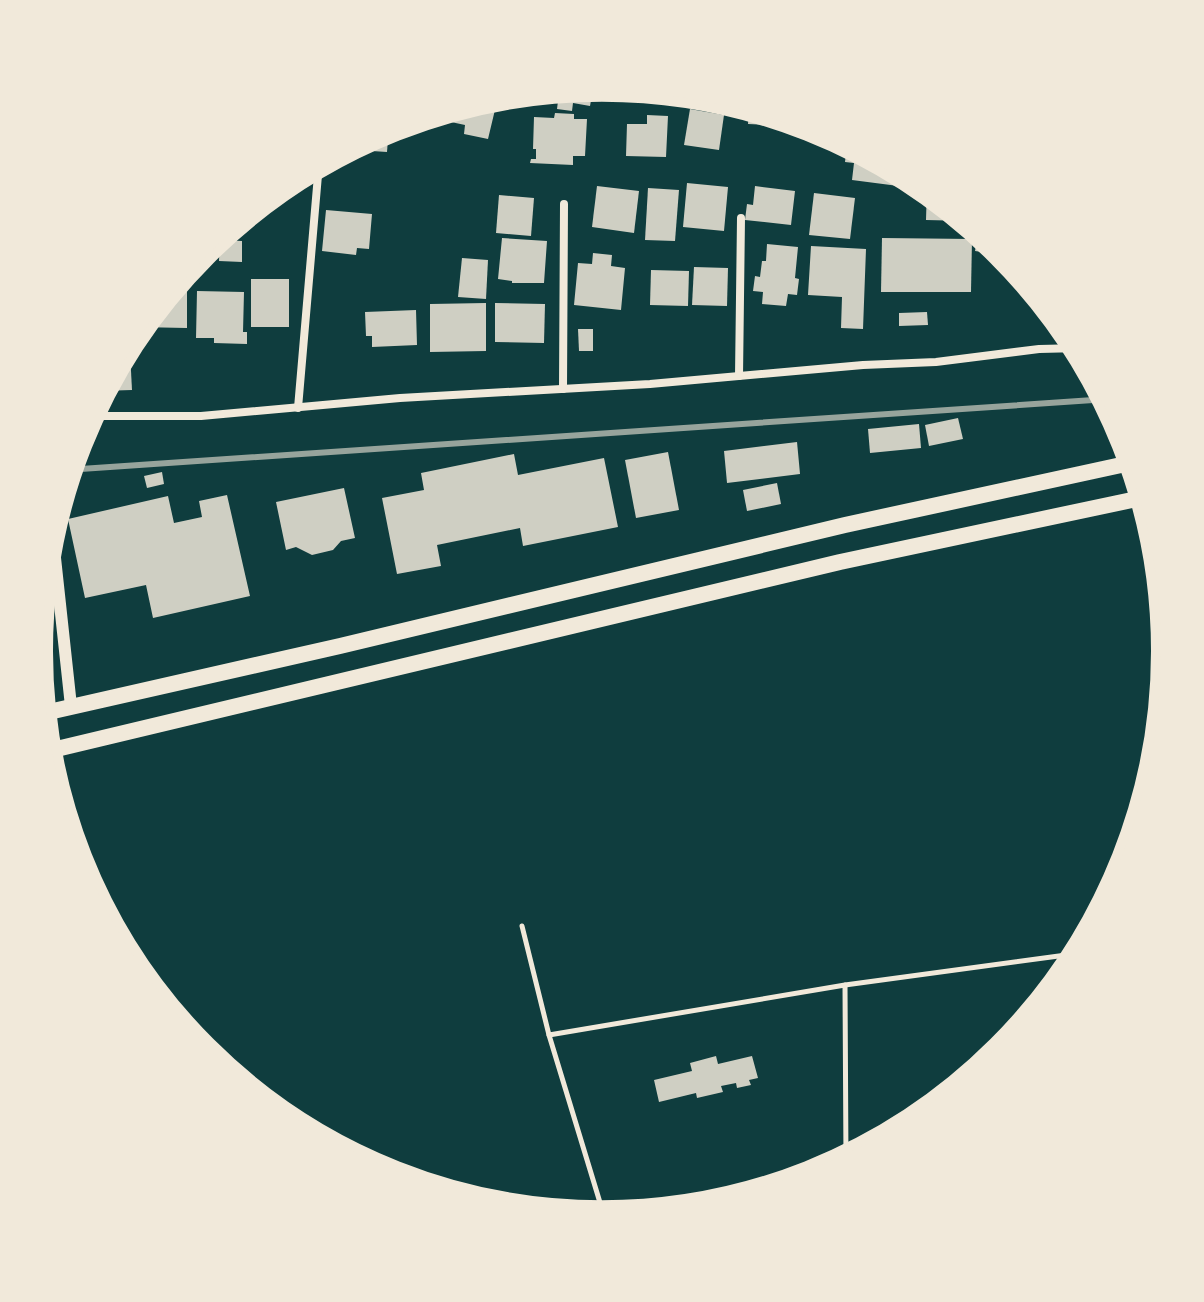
<svg xmlns="http://www.w3.org/2000/svg" width="1204" height="1302" font-family="Georgia,serif">
  <style>
    .building { fill: #cfcfc3 }
    .lines { fill: none; stroke-linecap: round; stroke-linejoin: round }
    .service { stroke: #f1e9da; stroke-width: 5 }
    .minor { stroke: #f1e9da; stroke-width: 8 }
    .tertiary { stroke: #f1e9da; stroke-width: 12 }
    .primary { stroke: #f1e9da; stroke-width: 16 }
    .rail { stroke: #97a49c; stroke-width: 6 }
    .rim { fill: none; stroke: #f1e9da; stroke-width: 10 }
  </style>
  <rect width="100%" height="100%" fill="#0f3d3e"/>
  <g class="building">
    <polygon points="594,84 590,106 573,103 572,111 557,109 558,101 541,98 543,89"/>
    <polygon points="499,93 488,139 464,134 465,125 451,122 454,105"/>
    <polygon points="749,105 793,118 792,126 748,124"/>
    <polygon points="445,108 444,124 415,122 416,117"/>
    <polygon points="690,109 724,115 719,150 684,145"/>
    <polygon points="555,113 574,114 574,119 587,119 585,156 573,156 573,165 530,163 531,159 536,159 536,149 533,149 534,117 554,118"/>
    <polygon points="647,115 668,116 666,157 626,156 627,124 647,124"/>
    <polygon points="389,125 387,152 341,149 385,126"/>
    <polygon points="847,144 855,145 908,174 906,187 852,180 854,163 845,162"/>
    <polygon points="687,183 728,187 724,231 683,227"/>
    <polygon points="597,186 639,191 634,233 592,227"/>
    <polygon points="755,186 795,191 791,225 745,220 747,204 753,205"/>
    <polygon points="927,187 953,207 968,221 926,220"/>
    <polygon points="648,188 679,190 675,241 645,240"/>
    <polygon points="814,193 855,198 850,239 809,235"/>
    <polygon points="499,195 534,198 531,236 496,233"/>
    <polygon points="326,210 372,214 369,249 357,248 356,255 322,251"/>
    <polygon points="979,229 1004,250 1009,256 975,251"/>
    <polygon points="502,238 547,241 544,283 512,283 512,281 498,279"/>
    <polygon points="882,238 972,239 971,292 881,292"/>
    <polygon points="220,240 242,241 242,262 219,261"/>
    <polygon points="767,244 798,247 795,278 799,279 797,295 788,294 786,306 762,304 763,292 753,291 755,276 760,277 762,261 766,261"/>
    <polygon points="811,246 866,249 863,329 841,328 842,297 808,295"/>
    <polygon points="593,253 612,255 611,266 625,268 621,310 574,305 578,263 592,264"/>
    <polygon points="462,258 488,260 486,299 458,297"/>
    <polygon points="694,267 728,268 727,306 692,305"/>
    <polygon points="651,270 689,271 688,306 650,305"/>
    <polygon points="178,276 187,276 187,328 137,327"/>
    <rect x="251" y="279" width="38" height="48"/>
    <polygon points="197,291 244,292 243,332 247,332 247,344 214,343 214,338 196,338"/>
    <polygon points="486,303 486,351 430,352 430,304"/>
    <polygon points="495,303 545,304 544,343 495,342"/>
    <polygon points="416,310 417,345 372,347 372,336 366,336 365,312"/>
    <polygon points="927,312 928,325 899,326 899,313"/>
    <polygon points="578,329 593,329 593,351 579,351"/>
    <polygon points="130,352 132,390 100,391 120,353"/>
    <polygon points="958,418 963,439 929,446 925,425"/>
    <polygon points="919,424 921,448 870,453 868,429"/>
    <polygon points="797,442 800,474 727,483 724,451"/>
    <polygon points="668,452 679,510 636,518 625,460"/>
    <polygon points="514,454 518,475 604,458 618,527 523,546 520,528 437,545 441,566 397,574 382,498 424,490 421,473"/>
    <polygon points="162,472 164,484 147,488 144,476"/>
    <polygon points="777,483 781,504 747,511 743,490"/>
    <polygon points="344,488 355,538 341,541 333,550 312,555 296,547 286,550 276,502"/>
    <polygon points="227,495 250,596 153,618 146,585 85,598 68,519 168,496 174,523 202,517 199,501"/>
    <polygon points="716,1056 718,1064 752,1056 758,1078 749,1080 751,1085 737,1088 736,1083 721,1086 723,1092 697,1098 696,1093 659,1102 654,1080 692,1071 690,1063"/>
  </g>
  <g class="lines">
    <g class="service">
      <polyline points="522,926 549,1035 605,1219"/>
      <polyline points="845,985 846,1162"/>
      <polyline points="549,1035 845,985 1081,953"/>
    </g>
    <g class="minor">
      <polyline points="739,376 741,218"/>
      <polyline points="563,389 564,204"/>
      <polyline points="298,408 318,175"/>
      <polyline points="86,416 201,416 400,398 650,384 863,365 936,362 1039,349 1081,348"/>
    </g>
    <polyline class="tertiary" points="51,521 71,706"/>
    <g class="primary">
      <polyline points="40,714 340,646 845,525 1135,462"/>
      <polyline points="44,752 840,562 1146,497"/>
    </g>
    <polyline class="rail" points="66,470 1108,399"/>
  </g>
  <path d="M0 0H1204V1302H0ZM48 651a554 554 0 1 1 1108 0a554 554 0 1 1-1108 0Z" fill="#f1e9da" fill-rule="evenodd"/>
  <path class="rim" d="M48 651a554 554 0 1 1 1108 0a554 554 0 1 1-1108 0Z"/>
</svg>
